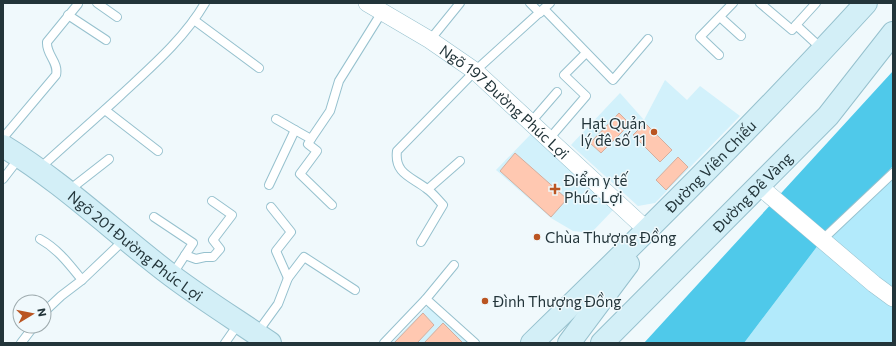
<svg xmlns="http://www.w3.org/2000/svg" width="896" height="346" font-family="Commissioner,sans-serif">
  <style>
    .built { fill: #d2f1fb }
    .green { fill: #b2eafb }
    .forest { fill: #4fc9ea }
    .building { fill: #ffc8b1; stroke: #d3ae9e }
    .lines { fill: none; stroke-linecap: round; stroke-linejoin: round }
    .lane-casing { stroke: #96c1ce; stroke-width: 10 }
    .street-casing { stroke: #96c1ce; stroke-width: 18 }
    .secondary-casing { stroke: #96c1ce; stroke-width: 24 }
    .lane { stroke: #fff; stroke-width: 8 }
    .street { stroke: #fff; stroke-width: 17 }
    .secondary { stroke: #d3eff7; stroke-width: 22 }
    .poi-dot { fill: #ba5522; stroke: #f0f9fc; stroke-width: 1.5 }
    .labels { text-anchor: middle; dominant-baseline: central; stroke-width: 3; stroke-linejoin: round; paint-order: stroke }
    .street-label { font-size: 15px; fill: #23353a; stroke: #f0f9fc }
    .poi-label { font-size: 15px; fill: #23353a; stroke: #f0f9fc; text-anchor: start }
  </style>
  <rect width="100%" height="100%" fill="#f0f9fc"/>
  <g class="built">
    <polygon points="665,80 687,100 700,86 740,116 655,203 638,206 571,145 620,93 644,120"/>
    <polygon points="532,133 615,208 591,233 573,231 551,218 496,170"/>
    <polygon points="430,304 470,343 392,343"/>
  </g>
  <polygon class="green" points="893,166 893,343 744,343 822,240"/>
  <polygon class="forest" points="893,71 893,166 822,240 744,343 644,343"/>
  <g class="building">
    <polygon points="619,113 630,124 601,153 590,143"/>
    <polygon points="645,123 672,150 660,162 633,135"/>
    <polygon points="515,153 567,199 551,217 500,171"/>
    <polygon points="678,157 688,167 666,190 656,180"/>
    <polygon points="423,313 434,325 417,343 394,343"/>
    <polygon points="443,323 463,343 424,343"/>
  </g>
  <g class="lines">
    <defs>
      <g id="lane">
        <polyline points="97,3 117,17"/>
        <polyline points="530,3 540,13"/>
        <polyline points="760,3 792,30 796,25 822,49"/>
        <polyline points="544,9 613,80 648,39"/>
        <polyline points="68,15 106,40"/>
        <polyline points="720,17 741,36"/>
        <polyline points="194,20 259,68"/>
        <polyline points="796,25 816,3"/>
        <polyline points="430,40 460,3"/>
        <polyline points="719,55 700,37 733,3"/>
        <polyline points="105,110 158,151"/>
        <polyline points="276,119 295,130"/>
        <polyline points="531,122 557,92"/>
        <path d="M3 138 56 75C59 62 46 55 47 42L78 4"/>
        <polyline points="311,139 308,144 317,151 300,174 332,205"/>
        <polyline points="549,139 586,96 564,75 586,53"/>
        <path d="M39 169C66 144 94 120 121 95 151 67 184 39 205 3"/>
        <polyline points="3,179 20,157"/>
        <polyline points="269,185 295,130 311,139 330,111 339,81 382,12"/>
        <polyline points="428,189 460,161"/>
        <polyline points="68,191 109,159"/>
        <polyline points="271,207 291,232 276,251 288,278"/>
        <polyline points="154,217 193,243 172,275"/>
        <path d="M40 239C58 249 69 264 82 280"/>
        <polyline points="822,240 893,173"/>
        <path d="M421 242 443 205C438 200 433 193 427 189 412 177 394 174 397 151L475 71 550 3"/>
        <polyline points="185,255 196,259 205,257 213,257 220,249 213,240 232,215 212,201"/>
        <polyline points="426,299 475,343"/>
        <polyline points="44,312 61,296 82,280 125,239"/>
        <polyline points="257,333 278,304 288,278 304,257 355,290"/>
        <polyline points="21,343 34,326"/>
        <polyline points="225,343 239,323"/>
        <polyline points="384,343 426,299 454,265"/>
      </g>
      <g id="street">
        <path id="s1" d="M367 3 430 40 475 71 648 231"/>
        <polyline points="759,186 874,284 893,298"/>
      </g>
      <g id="secondary">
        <path id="s2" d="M3 146C64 183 115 233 172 276 204 300 238 321 270 343"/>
        <path id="s3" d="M532 343C646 232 759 120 866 3"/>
        <polyline points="569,343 628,264"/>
        <path id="s4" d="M602 343 828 116 893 33"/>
      </g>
    </defs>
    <use href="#lane" class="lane-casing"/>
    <use href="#street" class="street-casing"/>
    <use href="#secondary" class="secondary-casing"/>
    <use href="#lane" class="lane"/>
    <use href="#street" class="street"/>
    <use href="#secondary" class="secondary"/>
  </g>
  <g class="poi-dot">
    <circle cx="654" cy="132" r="4"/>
    <path d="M553 183h4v4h4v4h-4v4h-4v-4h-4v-4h4z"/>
    <circle cx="537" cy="237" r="4"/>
    <circle cx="485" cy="301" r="4"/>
  </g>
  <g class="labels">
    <g class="street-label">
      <text stroke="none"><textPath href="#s1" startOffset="170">Ngõ 197 Đường Phúc Lợi</textPath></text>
      <text stroke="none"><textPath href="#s3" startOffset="251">Đường Viên Chiếu</textPath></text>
      <text stroke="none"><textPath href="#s4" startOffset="213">Đường Đê Vàng</textPath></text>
      <text stroke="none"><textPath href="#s2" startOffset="166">Ngõ 201 Đường Phúc Lợi</textPath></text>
    </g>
    <g class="poi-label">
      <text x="646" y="123" text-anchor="end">Hạt Quản<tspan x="646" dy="17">lý đê số 11</tspan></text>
      <text x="564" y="180">Điểm y tế<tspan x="564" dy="17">Phúc Lợi</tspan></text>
      <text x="545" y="237">Chùa Thượng Đồng</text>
      <text x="493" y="301">Đình Thượng Đồng</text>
    </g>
  </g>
  <rect width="896" height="346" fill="none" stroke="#23353a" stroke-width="8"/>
  <g transform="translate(32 314) rotate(80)"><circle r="19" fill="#f0f9fc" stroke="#9eabae"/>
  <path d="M0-3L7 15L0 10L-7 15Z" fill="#ba5522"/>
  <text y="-6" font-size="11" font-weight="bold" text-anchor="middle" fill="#23353a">N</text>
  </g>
</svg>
